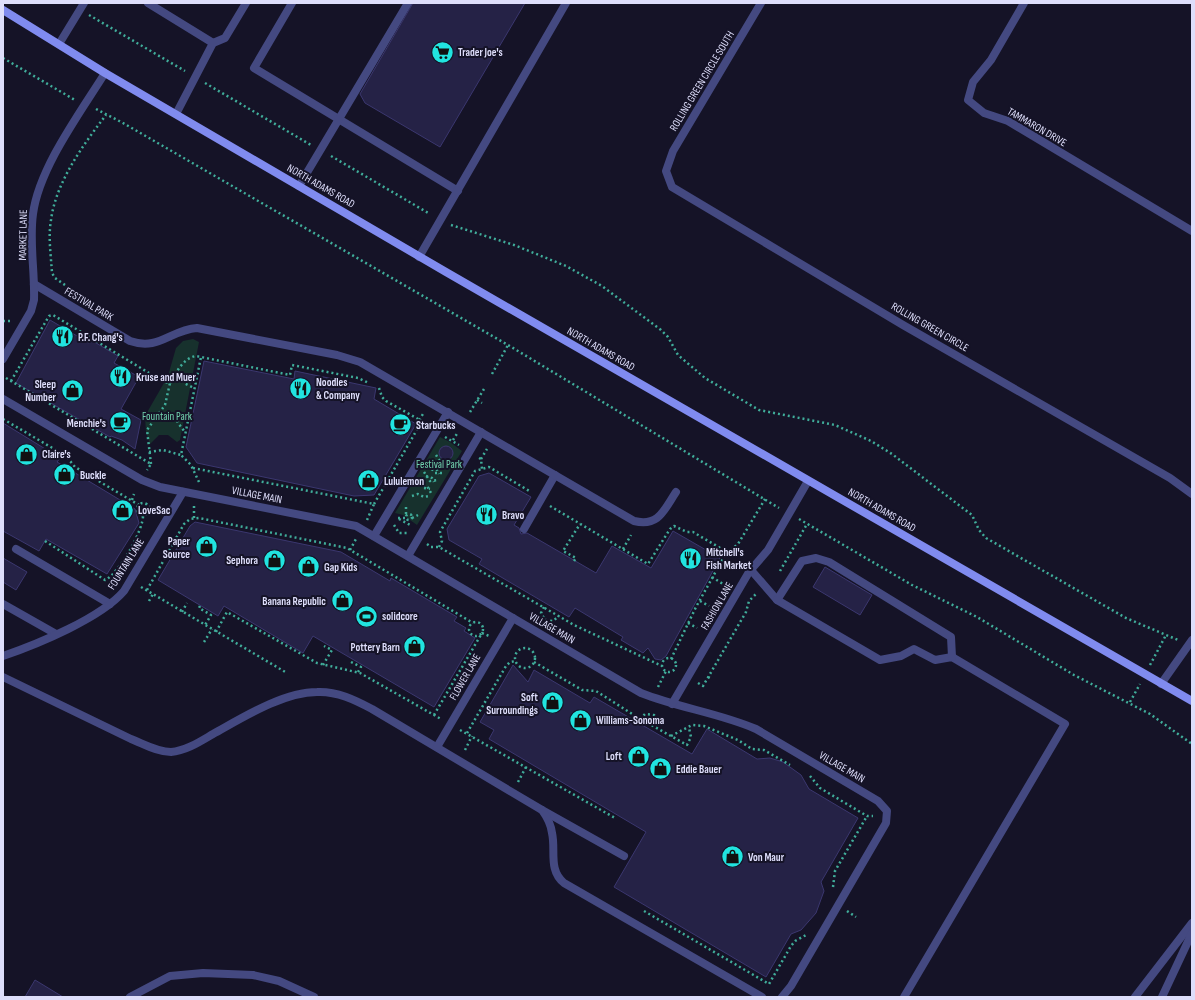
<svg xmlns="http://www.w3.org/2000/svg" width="1195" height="1000" font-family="'Sofia Sans Condensed',sans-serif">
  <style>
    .green { fill: #17312d }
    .building { fill: #252246; stroke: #3b376f }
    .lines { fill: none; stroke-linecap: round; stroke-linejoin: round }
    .path { stroke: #40ad9a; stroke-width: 2.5; stroke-dasharray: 2 3; stroke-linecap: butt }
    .lane { stroke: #444981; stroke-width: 8 }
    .street { stroke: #444981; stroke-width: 8 }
    .secondary { stroke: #808bef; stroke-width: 8 }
    .labels { text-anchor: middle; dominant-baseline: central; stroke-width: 4; stroke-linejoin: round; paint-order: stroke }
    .poi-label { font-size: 11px; font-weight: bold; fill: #dedefb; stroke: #151327; text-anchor: start }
    .street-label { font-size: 11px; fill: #dedefb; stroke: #151327 }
    .park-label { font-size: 11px; fill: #72d3af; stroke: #151327 }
  </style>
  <rect width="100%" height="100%" fill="#151327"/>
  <g class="green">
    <polygon points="193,339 199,342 180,440 177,442 168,435 159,435 150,444 146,432 145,416 168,376 176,348 183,341"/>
    <polygon points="440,437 450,442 462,451 417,525 403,515 395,513"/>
  </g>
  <g class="building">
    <polygon points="413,3 525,3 440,147 365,103 360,94"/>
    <polygon points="50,320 89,343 91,340 118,356 114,363 139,377 121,409 141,420 135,449 122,440 111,436 110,437 16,383"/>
    <polygon points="204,361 294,379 295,371 376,388 374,399 416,424 374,495 354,496 197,463 186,447"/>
    <polygon points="3,423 60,458 57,462 135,509 139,523 107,574 46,539 39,551 3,531"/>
    <circle cx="446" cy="453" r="7"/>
    <polygon points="489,473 531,497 514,525 519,528 521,534 527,533 596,573 612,546 651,568 673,531 720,558 666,656 661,660 655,659 648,648 643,653 621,640 623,637 575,608 569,617 479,564 482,559 449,540 447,529 479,476"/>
    <polygon points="195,522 341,552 390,581 391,578 457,617 454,621 466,628 464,631 475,638 434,707 313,636 303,653 224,606 218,616 158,580 190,526"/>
    <polygon points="3,558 27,572 16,590 3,582"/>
    <polygon points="825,567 872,595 860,615 813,587"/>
    <polygon points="513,665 528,682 534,670 590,703 594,697 692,754 707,729 757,759 770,758 783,762 801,775 809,789 858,818 821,882 824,891 816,913 801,930 791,934 766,977 614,887 646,832 489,739 494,730 480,722"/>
    <polygon points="35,980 63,997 25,997"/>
  </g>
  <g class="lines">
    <g class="path">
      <polyline points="89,15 185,71"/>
      <polyline points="3,58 75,100"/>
      <polyline points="205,83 311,145"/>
      <polyline points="96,109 123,123 508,345 779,508"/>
      <polyline points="331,156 430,214"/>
      <polyline points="451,225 514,245 566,266 602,286 661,330 668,337 678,355 705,378 759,410 835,425 871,441 892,454 972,515 979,530 986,538 1126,618 1178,640"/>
      <path d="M65 285 55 278 52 273C51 256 48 237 51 220 56 182 83 145 106 115"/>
      <polyline points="3,321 12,321"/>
      <polyline points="177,372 184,383 194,388"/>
      <polyline points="492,374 508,345"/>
      <polyline points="6,378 151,464 147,470"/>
      <polyline points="11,381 49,316 53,315 149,373"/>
      <path d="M170 383C176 373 183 358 196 356L290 375 292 365 358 378 369 383"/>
      <polyline points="379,388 382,397 386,401 427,424"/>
      <polyline points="477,400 482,403"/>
      <polyline points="470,412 484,389"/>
      <polyline points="175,416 178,423 185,432"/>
      <polyline points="3,419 66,456 75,467 139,505"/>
      <polyline points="419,420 423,414"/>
      <polyline points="445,437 459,445"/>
      <polyline points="453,440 458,432"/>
      <polyline points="149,452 163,450 181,455"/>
      <polyline points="436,455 441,463 450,462"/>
      <polyline points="479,458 481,459 482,469"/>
      <polyline points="481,459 487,449"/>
      <polyline points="151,464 147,430 165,405 170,383 164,382"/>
      <polyline points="429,465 435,473 444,473"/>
      <polyline points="193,468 374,504 367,520"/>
      <polyline points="431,469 437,470 439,474"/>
      <polyline points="424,472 430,481 439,480"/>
      <polyline points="426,476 432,478 434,482"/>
      <polyline points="199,482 191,465 181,455 201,357"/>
      <polyline points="421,484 424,488 430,489"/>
      <polyline points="418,485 427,486 431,493"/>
      <polyline points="412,496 418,494 424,497 429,496"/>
      <polyline points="132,500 134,494"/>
      <circle cx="143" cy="509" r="6"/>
      <polyline points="374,504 422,421"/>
      <polyline points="194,506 194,518"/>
      <polyline points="550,506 648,564 670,529 674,526 687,532 693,532 727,552"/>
      <polyline points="149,507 156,508"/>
      <polyline points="406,507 406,515"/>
      <circle cx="409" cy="517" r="3"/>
      <polyline points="398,518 406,518"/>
      <polyline points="412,518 418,515"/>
      <polyline points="399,519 412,526"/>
      <polyline points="799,519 912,585 977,617 1074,675 1150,714 1192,744"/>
      <polyline points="394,525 399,533 408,533"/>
      <path d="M45 541 105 580C119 574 144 529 143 515"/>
      <polyline points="427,544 431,547 439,547 574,625 662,666"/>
      <polyline points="439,547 442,541 440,532 475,471 489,467 531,492"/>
      <polyline points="623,549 631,535"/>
      <polyline points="350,550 356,539"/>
      <polyline points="574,561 576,558 563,551 580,524"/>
      <polyline points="780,571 807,524"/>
      <polyline points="712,577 723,584"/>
      <polyline points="141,587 287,673"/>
      <polyline points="147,590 184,524 190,519 199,518 347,548 473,623"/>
      <polyline points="149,601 153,594"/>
      <polyline points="700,601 709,606"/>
      <polyline points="200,606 199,608 211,615 205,625"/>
      <polyline points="544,607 541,613 545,620 553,621 559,616"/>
      <polyline points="182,612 187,603"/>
      <circle cx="476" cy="629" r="7"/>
      <polyline points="688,623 697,628"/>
      <polyline points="216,632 227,612 317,663 360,673 441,719"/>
      <polyline points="204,642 212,629"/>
      <circle cx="525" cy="658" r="10"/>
      <circle cx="669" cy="665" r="7"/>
      <polyline points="671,659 696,607 725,555 738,544 765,499"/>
      <polyline points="351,662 361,667 358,672"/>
      <polyline points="534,662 582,690 596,691 637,717 687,745 691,737 689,728"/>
      <polyline points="323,665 332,650 324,646"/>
      <polyline points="1150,665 1166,635"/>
      <polyline points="708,677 712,679"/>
      <polyline points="698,683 703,686 746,612 749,601 756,594"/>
      <polyline points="658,687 666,671"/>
      <polyline points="1130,702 1140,684"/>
      <polyline points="434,715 482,633 489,636"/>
      <polyline points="640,719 645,714 654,715 657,720 657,727"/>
      <polyline points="460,730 615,818"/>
      <polyline points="467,733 506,666 510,662 516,661"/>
      <polyline points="671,736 692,725 704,726 738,740 752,749 764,750 790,765"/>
      <polyline points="465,750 472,736"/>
      <polyline points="810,776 820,788 867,816 873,816"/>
      <polyline points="518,782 526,767"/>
      <polyline points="833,887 835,871 867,816"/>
      <polyline points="644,911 769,984 791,946 795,941 806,935"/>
      <polyline points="847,911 856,917"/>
    </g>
    <g class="lane">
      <polyline points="148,3 213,43"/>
      <polyline points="292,3 254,68 458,191"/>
      <polyline points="59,44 84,3"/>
      <polyline points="176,114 213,43 225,38 246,3"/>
      <polyline points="299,186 408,3"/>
      <polyline points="419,257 566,3"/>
      <polyline points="524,529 555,475"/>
      <polyline points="16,549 110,604"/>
      <polyline points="751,570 777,600 880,660 901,656 914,649 935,660 952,657 1065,724 904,997"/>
      <polyline points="777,600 802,561 816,558 829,562 951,637 952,657"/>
      <polyline points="3,604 56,634"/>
      <polyline points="542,810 624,856"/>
    </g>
    <g class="street">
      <polyline points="761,3 673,151 666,171 672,187 903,325 1170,478 1192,494"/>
      <polyline points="1024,3 991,60 973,82 968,100 984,113 1008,121 1192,231"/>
      <path d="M34 284 130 341C159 351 170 330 197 328L337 355 360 362 634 521C659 527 664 510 676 492"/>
      <path d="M3 359 31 311 34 300C35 271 29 242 33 214 39 168 80 113 105 73"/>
      <path d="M3 399 142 480 160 487 356 526 641 693C679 708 719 713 756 729L878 801 887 811 886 823 791 986 782 997"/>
      <polyline points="374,536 448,412"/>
      <polyline points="408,556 481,432"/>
      <path d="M3 656C38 644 101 618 124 591L183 492"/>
      <path d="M3 677 131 739C144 744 157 752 171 752 186 751 201 741 213 734 242 718 283 692 317 692 337 691 355 700 372 709L542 810C547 817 551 824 552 833 556 850 548 870 564 883L762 997"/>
      <polyline points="1161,684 1192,640"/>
      <polyline points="672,704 749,572 768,550 808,481"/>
      <polyline points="437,747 513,618"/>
      <polyline points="130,997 170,976 203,973 253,975 279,981 314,997"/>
      <polyline points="1135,997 1192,923"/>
      <polyline points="1162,997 1192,933"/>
    </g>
    <polyline class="secondary" points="3,10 105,73 446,272 1192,701"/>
  </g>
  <defs>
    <symbol id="supermarket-disc" viewBox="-11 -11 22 22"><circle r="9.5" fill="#21e4e0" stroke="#151327"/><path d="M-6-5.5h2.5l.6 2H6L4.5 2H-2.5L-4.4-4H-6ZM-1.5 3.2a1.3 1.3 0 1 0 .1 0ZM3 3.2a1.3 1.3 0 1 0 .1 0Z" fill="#111"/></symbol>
    <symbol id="restaurant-disc" viewBox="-11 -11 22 22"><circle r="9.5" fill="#21e4e0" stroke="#151327"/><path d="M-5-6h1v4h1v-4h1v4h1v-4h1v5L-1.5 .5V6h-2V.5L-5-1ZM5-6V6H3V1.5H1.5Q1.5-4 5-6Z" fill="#111"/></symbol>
    <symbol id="shop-disc" viewBox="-11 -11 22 22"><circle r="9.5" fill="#21e4e0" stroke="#151327"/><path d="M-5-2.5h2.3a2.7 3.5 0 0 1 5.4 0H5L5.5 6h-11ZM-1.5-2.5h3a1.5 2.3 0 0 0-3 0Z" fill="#111"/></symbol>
    <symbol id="cafe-disc" viewBox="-11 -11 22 22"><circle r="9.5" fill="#21e4e0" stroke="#151327"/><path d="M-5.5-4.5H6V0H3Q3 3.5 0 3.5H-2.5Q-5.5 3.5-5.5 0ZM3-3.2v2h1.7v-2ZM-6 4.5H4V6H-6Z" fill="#111"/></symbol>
    <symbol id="stadium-disc" viewBox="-11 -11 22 22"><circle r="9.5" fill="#21e4e0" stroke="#151327"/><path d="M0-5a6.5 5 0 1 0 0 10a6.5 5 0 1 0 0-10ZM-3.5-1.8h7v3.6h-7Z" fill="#111"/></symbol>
  </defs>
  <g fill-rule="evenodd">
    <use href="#supermarket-disc" x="430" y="40" width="25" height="25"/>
    <use href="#restaurant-disc" x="50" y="324" width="25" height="25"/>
    <use href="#restaurant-disc" x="108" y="364" width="25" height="25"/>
    <use href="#restaurant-disc" x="288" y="376" width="25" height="25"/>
    <use href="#shop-disc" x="60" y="378" width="25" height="25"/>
    <use href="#cafe-disc" x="108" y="410" width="25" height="25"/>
    <use href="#cafe-disc" x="388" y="412" width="25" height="25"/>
    <use href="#shop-disc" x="14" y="442" width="25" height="25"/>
    <use href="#shop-disc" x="52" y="462" width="25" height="25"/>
    <use href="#shop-disc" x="356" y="468" width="25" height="25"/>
    <use href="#shop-disc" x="110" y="498" width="25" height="25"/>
    <use href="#restaurant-disc" x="474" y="502" width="25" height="25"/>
    <use href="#shop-disc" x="194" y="534" width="25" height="25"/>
    <use href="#restaurant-disc" x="678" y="546" width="25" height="25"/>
    <use href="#shop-disc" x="262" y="548" width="25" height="25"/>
    <use href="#shop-disc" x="296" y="554" width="25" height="25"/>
    <use href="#shop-disc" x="330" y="588" width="25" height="25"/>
    <use href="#stadium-disc" x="354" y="604" width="25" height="25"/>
    <use href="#shop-disc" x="402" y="634" width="25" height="25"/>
    <use href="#shop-disc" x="540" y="690" width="25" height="25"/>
    <use href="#shop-disc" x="568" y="708" width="25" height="25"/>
    <use href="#shop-disc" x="626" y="744" width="25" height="25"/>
    <use href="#shop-disc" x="648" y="756" width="25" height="25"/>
    <use href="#shop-disc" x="720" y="844" width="25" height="25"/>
  </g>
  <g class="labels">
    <g class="poi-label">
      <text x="458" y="52">Trader Joe's</text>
      <text x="78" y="337">P.F. Chang's</text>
      <text x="136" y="377">Kruse and Muer</text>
      <text x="316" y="382">Noodles<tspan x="316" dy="13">&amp; Company</tspan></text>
      <text x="56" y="384" text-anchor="end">Sleep<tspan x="56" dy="13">Number</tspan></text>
      <text x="106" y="423" text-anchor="end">Menchie's</text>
      <text x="416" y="425">Starbucks</text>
      <text x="42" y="454">Claire's</text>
      <text x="80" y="475">Buckle</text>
      <text x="384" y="481">Lululemon</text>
      <text x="138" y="510">LoveSac</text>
      <text x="502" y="515">Bravo</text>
      <text x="190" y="541" text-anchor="end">Paper<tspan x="190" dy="13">Source</tspan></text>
      <text x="706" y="552">Mitchell's<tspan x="706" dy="13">Fish Market</tspan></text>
      <text x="258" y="560" text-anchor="end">Sephora</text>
      <text x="324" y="567">Gap Kids</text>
      <text x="326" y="601" text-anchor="end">Banana Republic</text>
      <text x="382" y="616">solidcore</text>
      <text x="400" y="647" text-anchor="end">Pottery Barn</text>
      <text x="538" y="697" text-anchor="end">Soft<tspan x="538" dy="13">Surroundings</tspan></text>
      <text x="596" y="720">Williams-Sonoma</text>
      <text x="622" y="756" text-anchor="end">Loft</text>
      <text x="676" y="769">Eddie Bauer</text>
      <text x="748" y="857">Von Maur</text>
    </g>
    <g class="street-label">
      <text transform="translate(702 81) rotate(-59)">ROLLING GREEN CIRCLE SOUTH</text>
      <text transform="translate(1037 127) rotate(30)">TAMMARON DRIVE</text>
      <text transform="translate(321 186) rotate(30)">NORTH ADAMS ROAD</text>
      <text transform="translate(23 235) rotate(-89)">MARKET LANE</text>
      <text transform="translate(89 304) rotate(31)">FESTIVAL PARK</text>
      <text transform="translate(930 327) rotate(30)">ROLLING GREEN CIRCLE</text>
      <text transform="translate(601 349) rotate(30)">NORTH ADAMS ROAD</text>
      <text transform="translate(257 495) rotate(11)">VILLAGE MAIN</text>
      <text transform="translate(882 510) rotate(30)">NORTH ADAMS ROAD</text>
      <text transform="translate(126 564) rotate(-58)">FOUNTAIN LANE</text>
      <text transform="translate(717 606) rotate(-60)">FASHION LANE</text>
      <text transform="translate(552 628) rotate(30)">VILLAGE MAIN</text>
      <text transform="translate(465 677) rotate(-60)">FLOWER LANE</text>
      <text transform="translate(842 767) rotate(30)">VILLAGE MAIN</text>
    </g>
    <g class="park-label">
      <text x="167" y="416">Fountain Park</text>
      <text x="439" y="464">Festival Park</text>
    </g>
  </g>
  <rect width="1195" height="1000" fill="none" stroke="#dedefb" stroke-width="8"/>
</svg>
